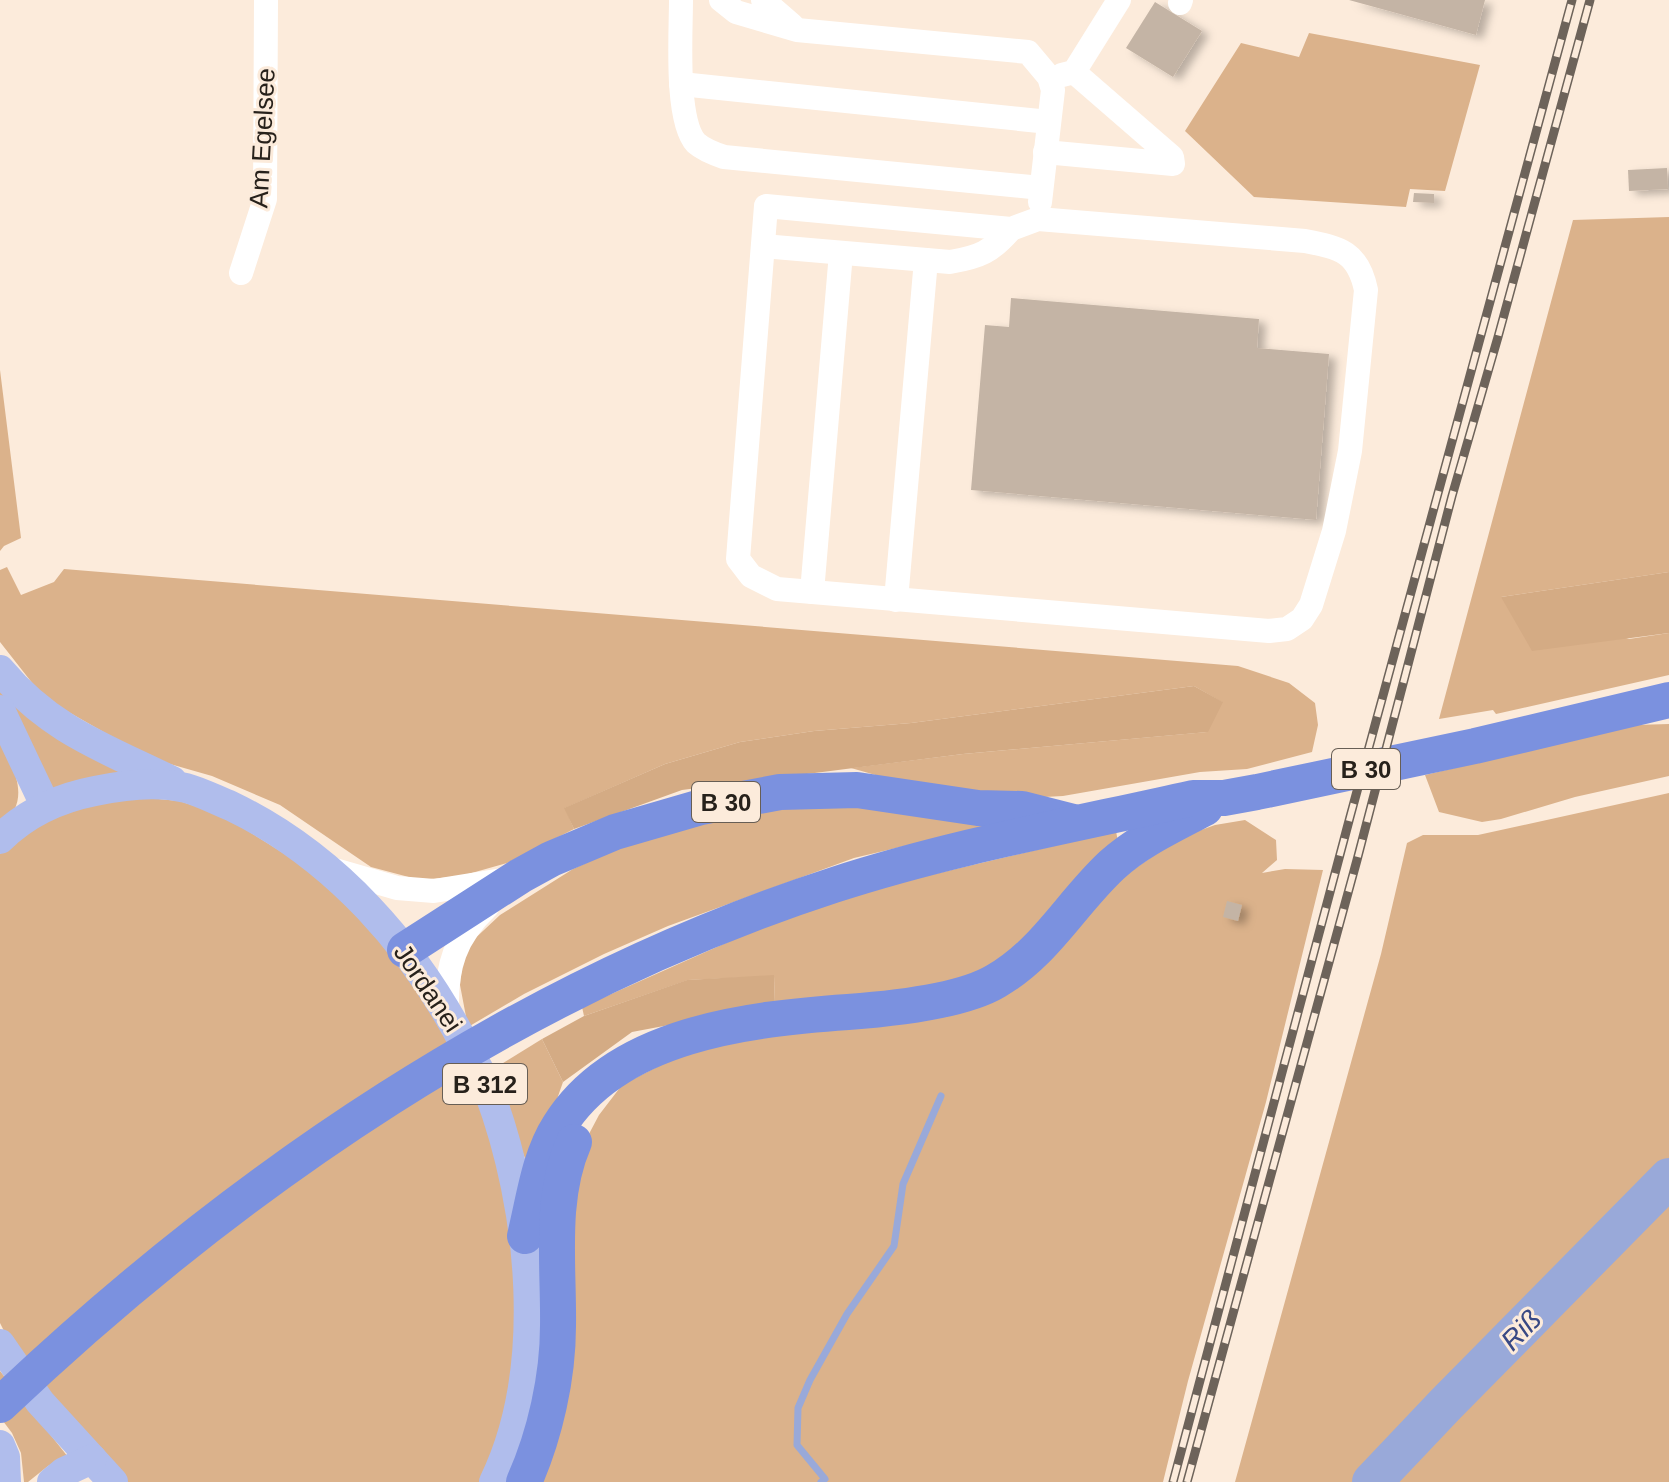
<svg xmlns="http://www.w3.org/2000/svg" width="1669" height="1482" font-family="Arial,sans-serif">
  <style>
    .green { fill: #dbb28b }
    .forest { fill: #d4ab84 }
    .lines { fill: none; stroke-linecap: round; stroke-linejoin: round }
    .stream { stroke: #99a9d9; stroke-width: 7 }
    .river { stroke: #99a9d9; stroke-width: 40 }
    .building { fill: #c4b4a5; filter: url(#shadow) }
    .minor { stroke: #fff; stroke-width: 24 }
    .major { stroke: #b0bdec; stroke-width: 30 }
    .highway { stroke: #7b91df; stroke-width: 36 }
    .rail-casing { stroke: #6d635a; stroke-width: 9 }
    .rail { stroke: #fcebdb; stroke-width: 6; stroke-dasharray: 18; stroke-linecap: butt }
    .labels { text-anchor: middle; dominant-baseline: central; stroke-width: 6; stroke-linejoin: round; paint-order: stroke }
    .shield { fill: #fcebdb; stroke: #675e55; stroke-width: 2 }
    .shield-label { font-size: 24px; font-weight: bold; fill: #27211b }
    .street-label { font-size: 26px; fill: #27211b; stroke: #fcebdb }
    .water-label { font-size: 28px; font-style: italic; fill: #384884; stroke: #fcebdb }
  </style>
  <defs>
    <filter id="shadow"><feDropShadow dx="7" dy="4" stdDeviation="4" flood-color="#0004"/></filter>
  </defs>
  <rect width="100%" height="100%" fill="#fcebdb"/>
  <g class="green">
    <polygon points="1309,33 1480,65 1445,191 1410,189 1406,207 1254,197 1185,131 1241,43 1299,57"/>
    <polygon points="1669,217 1669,572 1501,597 1629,639 1669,633 1669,675 1496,714 1493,710 1439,719 1573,220"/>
    <polygon points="0,370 21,538 4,546 0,551"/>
    <polygon points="7,567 21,595 54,582 64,569 1238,666 1289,683 1315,703 1318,725 1312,752 1247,769 1200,772 1063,796 1004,799 928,790 851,768 963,754 1207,732 1222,702 1194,686 911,723 814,731 740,742 665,764 565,808 574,829 507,863 461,876 420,880 371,867 280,805 212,776 149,758 44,698 0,642 0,570"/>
    <polygon points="0,684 138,775 50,797 0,701"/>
    <polygon points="1669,724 1669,776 1575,797 1501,819 1482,822 1439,812 1425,775 1635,725"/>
    <path d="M0 738C14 771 33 799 0 828Z"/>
    <polygon points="1669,793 1669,1482 1235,1482 1381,954 1407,843 1423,835 1478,835"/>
    <polygon points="128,796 179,801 221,814 333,884 439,1012 497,1145 520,1311 505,1422 480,1482 127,1482 13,1349 0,1323 0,854 41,819"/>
    <polygon points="810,799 989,826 854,858 668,926 604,954 524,994 468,1027 460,985 462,965 468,945 500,915 573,869 630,843 722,812"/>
    <polygon points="1245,820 1276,840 1277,860 1262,873 1285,869 1323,870 1266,1102 1188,1381 1163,1482 532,1482 566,1234 581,1149 599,1115 622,1085 707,1041 917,1020 1179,838 1215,825"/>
    <polygon points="1116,831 1118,842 1006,961 941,989 775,1005 774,976 688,980 584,1016 582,1007 764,926 867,890"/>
    <polygon points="542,1039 563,1082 550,1119 529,1165 524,1156 495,1068"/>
    <polygon points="0,1371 68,1457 48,1466 28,1482 24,1482 21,1453 12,1433 0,1417"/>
  </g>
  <g class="forest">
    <polygon points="1669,572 1669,633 1532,651 1501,597"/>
    <polygon points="1194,686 1223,702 1208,732 963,754 682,790 574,829 564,808 665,764 740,742 814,731 911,723"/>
    <polygon points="774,975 775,1005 632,1032 563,1082 542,1039 584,1016 687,980"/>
  </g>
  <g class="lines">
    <polyline class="stream" points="821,1482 825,1479 797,1445 798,1408 810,1380 847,1314 894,1246 903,1184 941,1096"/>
    <polyline class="river" points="1372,1482 1446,1404 1669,1178"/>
  </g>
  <g class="building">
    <polygon points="1349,0 1485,0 1476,35"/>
    <polygon points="1155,2 1202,31 1173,77 1126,48"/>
    <polygon points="1667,168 1668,189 1629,191 1628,170"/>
    <polygon points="1414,193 1434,194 1434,203 1413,202"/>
    <polygon points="1011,298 1259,319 1257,348 1329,354 1316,520 971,490 985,325 1009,327"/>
    <polygon points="1227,901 1242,905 1238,921 1223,917"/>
  </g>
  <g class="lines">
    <g class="minor">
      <path d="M681 0C681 32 675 120 696 143 704 150 715 154 724 157L1041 188"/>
      <polyline points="721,0 736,12 797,30 1028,52 1049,77 1053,90 1040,202"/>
      <polyline points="763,0 792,25"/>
      <polyline points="1180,3 1181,0"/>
      <polyline points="1062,75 1074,72 1119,0"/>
      <polyline points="681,84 1049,122"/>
      <polyline points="1045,152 1173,164 1172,157 1074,72"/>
      <path d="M766 206 1011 229 1038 219 1305 241C1341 248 1358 252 1366 290L1350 451 1334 531 1311 605 1302 619 1287 629 1269 631 777 589 751 576 738 559Z"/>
      <path d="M763 246 950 262C980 257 991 252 1011 229"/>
      <polyline points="241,273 265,199 266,0"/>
      <polyline points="812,592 841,253"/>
      <polyline points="896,600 926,260"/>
      <polyline points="328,868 397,888 434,891 502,880"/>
      <path d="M447 1009C446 967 455 937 487 907"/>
    </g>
    <g class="major">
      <path d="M0 670C50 730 105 748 172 781"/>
      <polyline points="0,710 45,805"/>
      <path d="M0 839C27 812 59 798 95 791 123 785 158 781 186 788 201 792 216 800 231 806 335 856 415 947 467 1049 475 1063 484 1077 489 1092 532 1207 549 1369 494 1482"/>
      <polyline points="0,1344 40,1402 113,1482"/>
      <polyline points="0,1445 5,1457 6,1482"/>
      <polyline points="52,1482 64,1472 92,1459"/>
    </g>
    <g class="highway">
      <polyline points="405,950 520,876 551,859 615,832 701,807 780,792 857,790 978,808 1022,809 1073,822"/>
      <path d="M525 1236C534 1200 539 1157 559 1126 617 1033 750 1019 848 1012 889 1009 961 1002 996 981 1046 952 1071 903 1112 865 1138 841 1173 825 1205 808"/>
      <path d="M0 1405C238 1179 520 987 834 885 951 847 1073 825 1193 798H1224L1257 792 1475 746 1669 700"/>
      <path d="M524 1482C545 1435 558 1377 558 1326 559 1266 549 1199 574 1142"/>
    </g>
    <defs>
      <g id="rail">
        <polyline points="1173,1482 1350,817 1572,0"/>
        <polyline points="1187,1482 1357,860 1452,496 1498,337 1590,0"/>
      </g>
    </defs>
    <use href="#rail" class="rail-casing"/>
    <use href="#rail" class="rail"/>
  </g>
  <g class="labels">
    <g class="shield">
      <rect x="1332" y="749" width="68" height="40" rx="6"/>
      <rect x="692" y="782" width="68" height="40" rx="6"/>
      <rect x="443" y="1064" width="84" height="40" rx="6"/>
    </g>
    <g class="shield-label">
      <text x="1366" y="769">B 30</text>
      <text x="726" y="802">B 30</text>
      <text x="485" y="1084">B 312</text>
    </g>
    <g class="street-label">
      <text transform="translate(262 138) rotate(-87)">Am Egelsee</text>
      <text transform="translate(428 988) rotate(56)">Jordanei</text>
    </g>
    <g class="water-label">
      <text transform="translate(1521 1330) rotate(-46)">Riß</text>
    </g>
  </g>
</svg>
